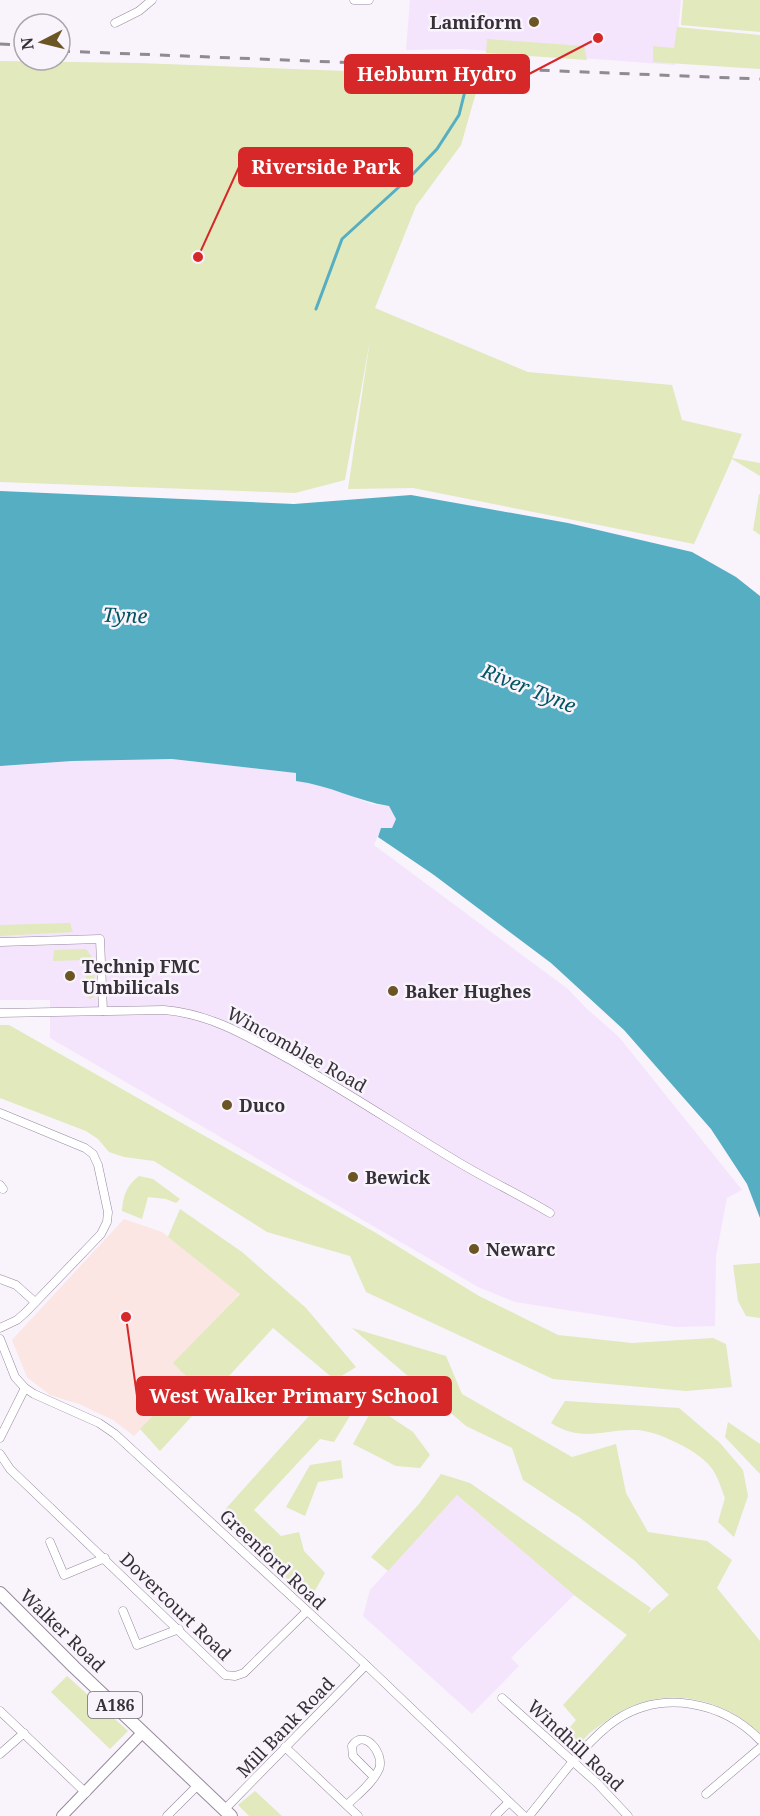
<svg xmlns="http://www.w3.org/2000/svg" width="760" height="1816" font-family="'Noto Serif',serif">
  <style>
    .built { fill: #f4e5fd }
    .education { fill: #fbe6e3 }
    .green { fill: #e1e9bd }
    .water { fill: #55aec2 }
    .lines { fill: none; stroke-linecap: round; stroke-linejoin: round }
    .stream { stroke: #55aec2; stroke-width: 3 }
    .street-casing { stroke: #96889e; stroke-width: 9 }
    .secondary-casing { stroke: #96889e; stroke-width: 12 }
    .primary-casing { stroke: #96889e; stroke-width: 14 }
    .street { stroke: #fff; stroke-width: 8 }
    .secondary { stroke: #fff; stroke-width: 10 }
    .primary { stroke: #fff; stroke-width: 12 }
    .rail { stroke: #908a93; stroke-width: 3; stroke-dasharray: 10 10; stroke-linecap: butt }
    .poi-dot { fill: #6c5525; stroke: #f9f3fc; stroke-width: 2 }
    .labels { text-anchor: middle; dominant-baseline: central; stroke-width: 5; stroke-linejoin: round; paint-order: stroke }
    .shield { fill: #f9f3fc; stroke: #706a74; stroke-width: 1.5 }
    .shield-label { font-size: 16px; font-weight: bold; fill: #363039 }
    .poi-label { font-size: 18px; font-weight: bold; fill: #363039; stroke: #f9f3fc; text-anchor: start }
    .street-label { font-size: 18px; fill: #363039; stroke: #f9f3fc }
    .water-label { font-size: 20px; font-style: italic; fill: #035563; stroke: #f9f3fc }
    .leader { fill: none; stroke: #d62828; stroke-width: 2 }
    .callout-dot { fill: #d62828; stroke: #f9f3fc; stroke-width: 2 }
    .callout { fill: #d62828; stroke: #d62828; stroke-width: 2 }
    .callout-label { font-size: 20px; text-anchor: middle; font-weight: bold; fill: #fff }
  </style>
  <rect width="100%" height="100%" fill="#f9f3fc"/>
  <g class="built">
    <polygon points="410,0 681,0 675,65 462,49 406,50"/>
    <polygon points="172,759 297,773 297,781 316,783 372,804 389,806 396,819 392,828 381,828 374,845 568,989 586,1008 619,1037 742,1190 727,1198 716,1256 715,1326 676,1327 515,1302 478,1287 50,1038 50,1000 0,1000 0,764 72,761"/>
    <polygon points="457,1495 574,1595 511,1658 519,1666 472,1714 363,1616 370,1590"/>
  </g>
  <polygon class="education" points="124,1219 162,1232 240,1293 174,1363 189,1379 134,1436 113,1420 79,1404 50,1395 27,1377 12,1340"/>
  <g class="green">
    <polygon points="683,0 760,0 760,32 681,25"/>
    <polygon points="677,27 760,35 760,69 653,62 653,46 674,48"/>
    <polygon points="487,39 584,46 587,60 486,53"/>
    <polygon points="0,61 139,63 399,73 428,75 444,79 458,85 479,82 461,145 416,206 375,308 528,372 672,385 682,420 742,434 732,458 760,463 760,476 732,459 694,544 413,488 348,489 370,340 345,480 295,493 0,482"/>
    <polygon points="759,494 760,494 760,535 753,530"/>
    <polygon points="70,923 73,932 0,936 0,925"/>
    <polygon points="86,949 94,960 95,996 90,999 87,997 85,960 53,961 54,950"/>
    <polygon points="0,1025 9,1025 376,1233 479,1296 558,1335 632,1343 713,1338 726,1344 732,1387 686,1391 553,1379 366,1292 350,1256 267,1232 154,1161 124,1157 109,1152 98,1139 86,1131 0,1098"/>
    <path d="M139 1176 153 1179 180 1199 176 1203 166 1199 148 1197 142 1219 122 1211C123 1196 126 1186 139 1176Z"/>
    <polygon points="180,1209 242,1252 306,1308 356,1367 335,1380 273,1328 160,1451 140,1429 189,1379 173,1363 240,1294 168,1237"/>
    <polygon points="760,1263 760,1318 746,1316 738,1301 733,1265"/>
    <path d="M352 1328 446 1356 462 1394 572 1457 616 1444 626 1493 648 1532 707 1541 732 1560 717 1588 760 1641V1734C721 1695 660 1685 613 1716 606 1721 598 1727 591 1732 583 1739 580 1746 570 1749L559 1740 576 1720 563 1705 627 1635 574 1595 457 1495 388 1571 371 1557 419 1504 441 1474 470 1483 651 1608 647 1614 669 1595 635 1561 579 1517 523 1480 512 1448 466 1426Z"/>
    <polygon points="335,1387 359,1401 334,1442 320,1439 254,1510 281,1536 299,1532 304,1551 325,1573 309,1601 221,1514"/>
    <path d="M565 1401 679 1408 720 1443 743 1470 748 1496 734 1537 718 1522 725 1498C721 1488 717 1473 709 1465 697 1450 655 1430 636 1430 602 1429 583 1443 551 1423Z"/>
    <polygon points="374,1406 413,1432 430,1455 420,1468 396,1466 353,1444"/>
    <polygon points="728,1422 760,1444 760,1474 725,1437"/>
    <polygon points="341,1460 343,1478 318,1482 305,1516 286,1507 310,1465"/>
    <polygon points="67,1676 128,1731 110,1749 51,1692"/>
    <polygon points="255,1791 282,1816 249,1816 238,1805"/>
  </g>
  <path class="water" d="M0 491 294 504 411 495 568 523 692 552 736 577 760 596V1218L747 1184 711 1129 624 1030 551 963 434 875 378 837 381 828H392L396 819 389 806C357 801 329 785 296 781V773L172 759 72 761 0 766Z"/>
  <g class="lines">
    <polyline class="stream" points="316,309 342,239 411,176 437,149 459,115 465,91"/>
    <defs>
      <g id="street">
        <polyline points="354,0 369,0"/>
        <polyline points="115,23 139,11 152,0"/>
        <polyline points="0,942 100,939 103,1011"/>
        <path d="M0 1013 164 1010C213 1014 252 1039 294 1062 350 1094 403 1129 458 1162 488 1180 520 1195 550 1213"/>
        <polyline points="0,1113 85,1148 93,1154 98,1165 108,1212 107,1222 101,1234 26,1312 17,1320 0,1328"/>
        <polyline points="0,1185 3,1189"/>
        <polyline points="0,1279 16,1285 35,1302"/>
        <polyline points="0,1339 15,1377 25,1388 34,1394 99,1423 115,1434 366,1665 524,1816"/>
        <polyline points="0,1438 25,1388"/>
        <polyline points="0,1454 10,1469 225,1675 235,1676 244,1673 307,1611"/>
        <polyline points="50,1542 64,1575 105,1558"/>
        <polyline points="123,1611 137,1645 179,1629"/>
        <polyline points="502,1698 597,1783 628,1816"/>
        <polyline points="0,1711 86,1793"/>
        <polyline points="285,1747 358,1816"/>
        <polyline points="0,1754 24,1733"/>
        <polyline points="706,1794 760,1748"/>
        <path d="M347 1805C357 1795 373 1783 379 1769 385 1754 364 1727 352 1746L353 1756 374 1777"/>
        <polyline points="224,1810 366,1665"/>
        <polyline points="167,1816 198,1785"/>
        <polyline points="495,1816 509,1802"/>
        <path d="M529 1816C554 1786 585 1741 616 1720 663 1689 723 1702 760 1740"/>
      </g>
      <polyline id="secondary" points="62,1816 143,1732"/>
      <polyline id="primary" points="0,1593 74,1667 231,1816"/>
    </defs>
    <use href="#street" class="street-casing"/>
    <use href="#secondary" class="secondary-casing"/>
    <use href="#primary" class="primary-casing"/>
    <use href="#street" class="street"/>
    <use href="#secondary" class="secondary"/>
    <use href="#primary" class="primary"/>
    <g class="rail">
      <polyline points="0,44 24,45"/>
      <polyline points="60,51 760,79"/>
    </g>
  </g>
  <g class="poi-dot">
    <circle cx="534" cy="22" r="6"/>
    <circle cx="70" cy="976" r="6"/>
    <circle cx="393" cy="991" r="6"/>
    <circle cx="227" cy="1105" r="6"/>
    <circle cx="353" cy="1177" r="6"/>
    <circle cx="474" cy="1249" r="6"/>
  </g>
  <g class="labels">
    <rect class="shield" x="88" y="1692" width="54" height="26" rx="4.5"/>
    <g class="shield-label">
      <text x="115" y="1705">A186</text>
    </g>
    <g class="poi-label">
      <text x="522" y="22" text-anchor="end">Lamiform</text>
      <text x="82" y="966">Technip FMC<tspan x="82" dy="21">Umbilicals</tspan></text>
      <text x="405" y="991">Baker Hughes</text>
      <text x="239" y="1105">Duco</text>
      <text x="365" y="1177">Bewick</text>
      <text x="486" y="1249">Newarc</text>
    </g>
    <g class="street-label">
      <text transform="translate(297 1049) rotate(29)">Wincomblee Road</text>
      <text transform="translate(273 1559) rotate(43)">Greenford Road</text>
      <text transform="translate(176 1606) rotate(44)">Dovercourt Road</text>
      <text transform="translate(63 1630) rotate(44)">Walker Road</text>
      <text transform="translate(285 1727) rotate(-46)">Mill Bank Road</text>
      <text transform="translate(576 1745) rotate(43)">Windhill Road</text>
    </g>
    <g class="water-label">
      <text transform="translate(125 615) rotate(2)">Tyne</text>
      <text transform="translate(529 688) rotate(22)">River Tyne</text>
    </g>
  </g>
  <path class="leader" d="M598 38L529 74M198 257L239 167M126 1317L137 1396"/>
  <g class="callout-dot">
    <circle cx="598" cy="38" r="6"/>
    <circle cx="198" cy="257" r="6"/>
    <circle cx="126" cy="1317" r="6"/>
  </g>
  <g class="callout">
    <rect x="345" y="55" width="184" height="38" rx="6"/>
    <rect x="239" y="148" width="173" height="38" rx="6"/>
    <rect x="137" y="1377" width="314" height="38" rx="6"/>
  </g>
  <g class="callout-label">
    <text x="437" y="81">Hebburn Hydro</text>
    <text x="326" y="174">Riverside Park</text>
    <text x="294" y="1403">West Walker Primary School</text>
  </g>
  <g transform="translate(42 42) rotate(263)"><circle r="28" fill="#f9f3fc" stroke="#aba5ae" stroke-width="1.5"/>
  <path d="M0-4.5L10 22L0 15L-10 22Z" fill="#6c5525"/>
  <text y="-9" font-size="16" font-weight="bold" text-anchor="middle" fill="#363039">N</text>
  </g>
</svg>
